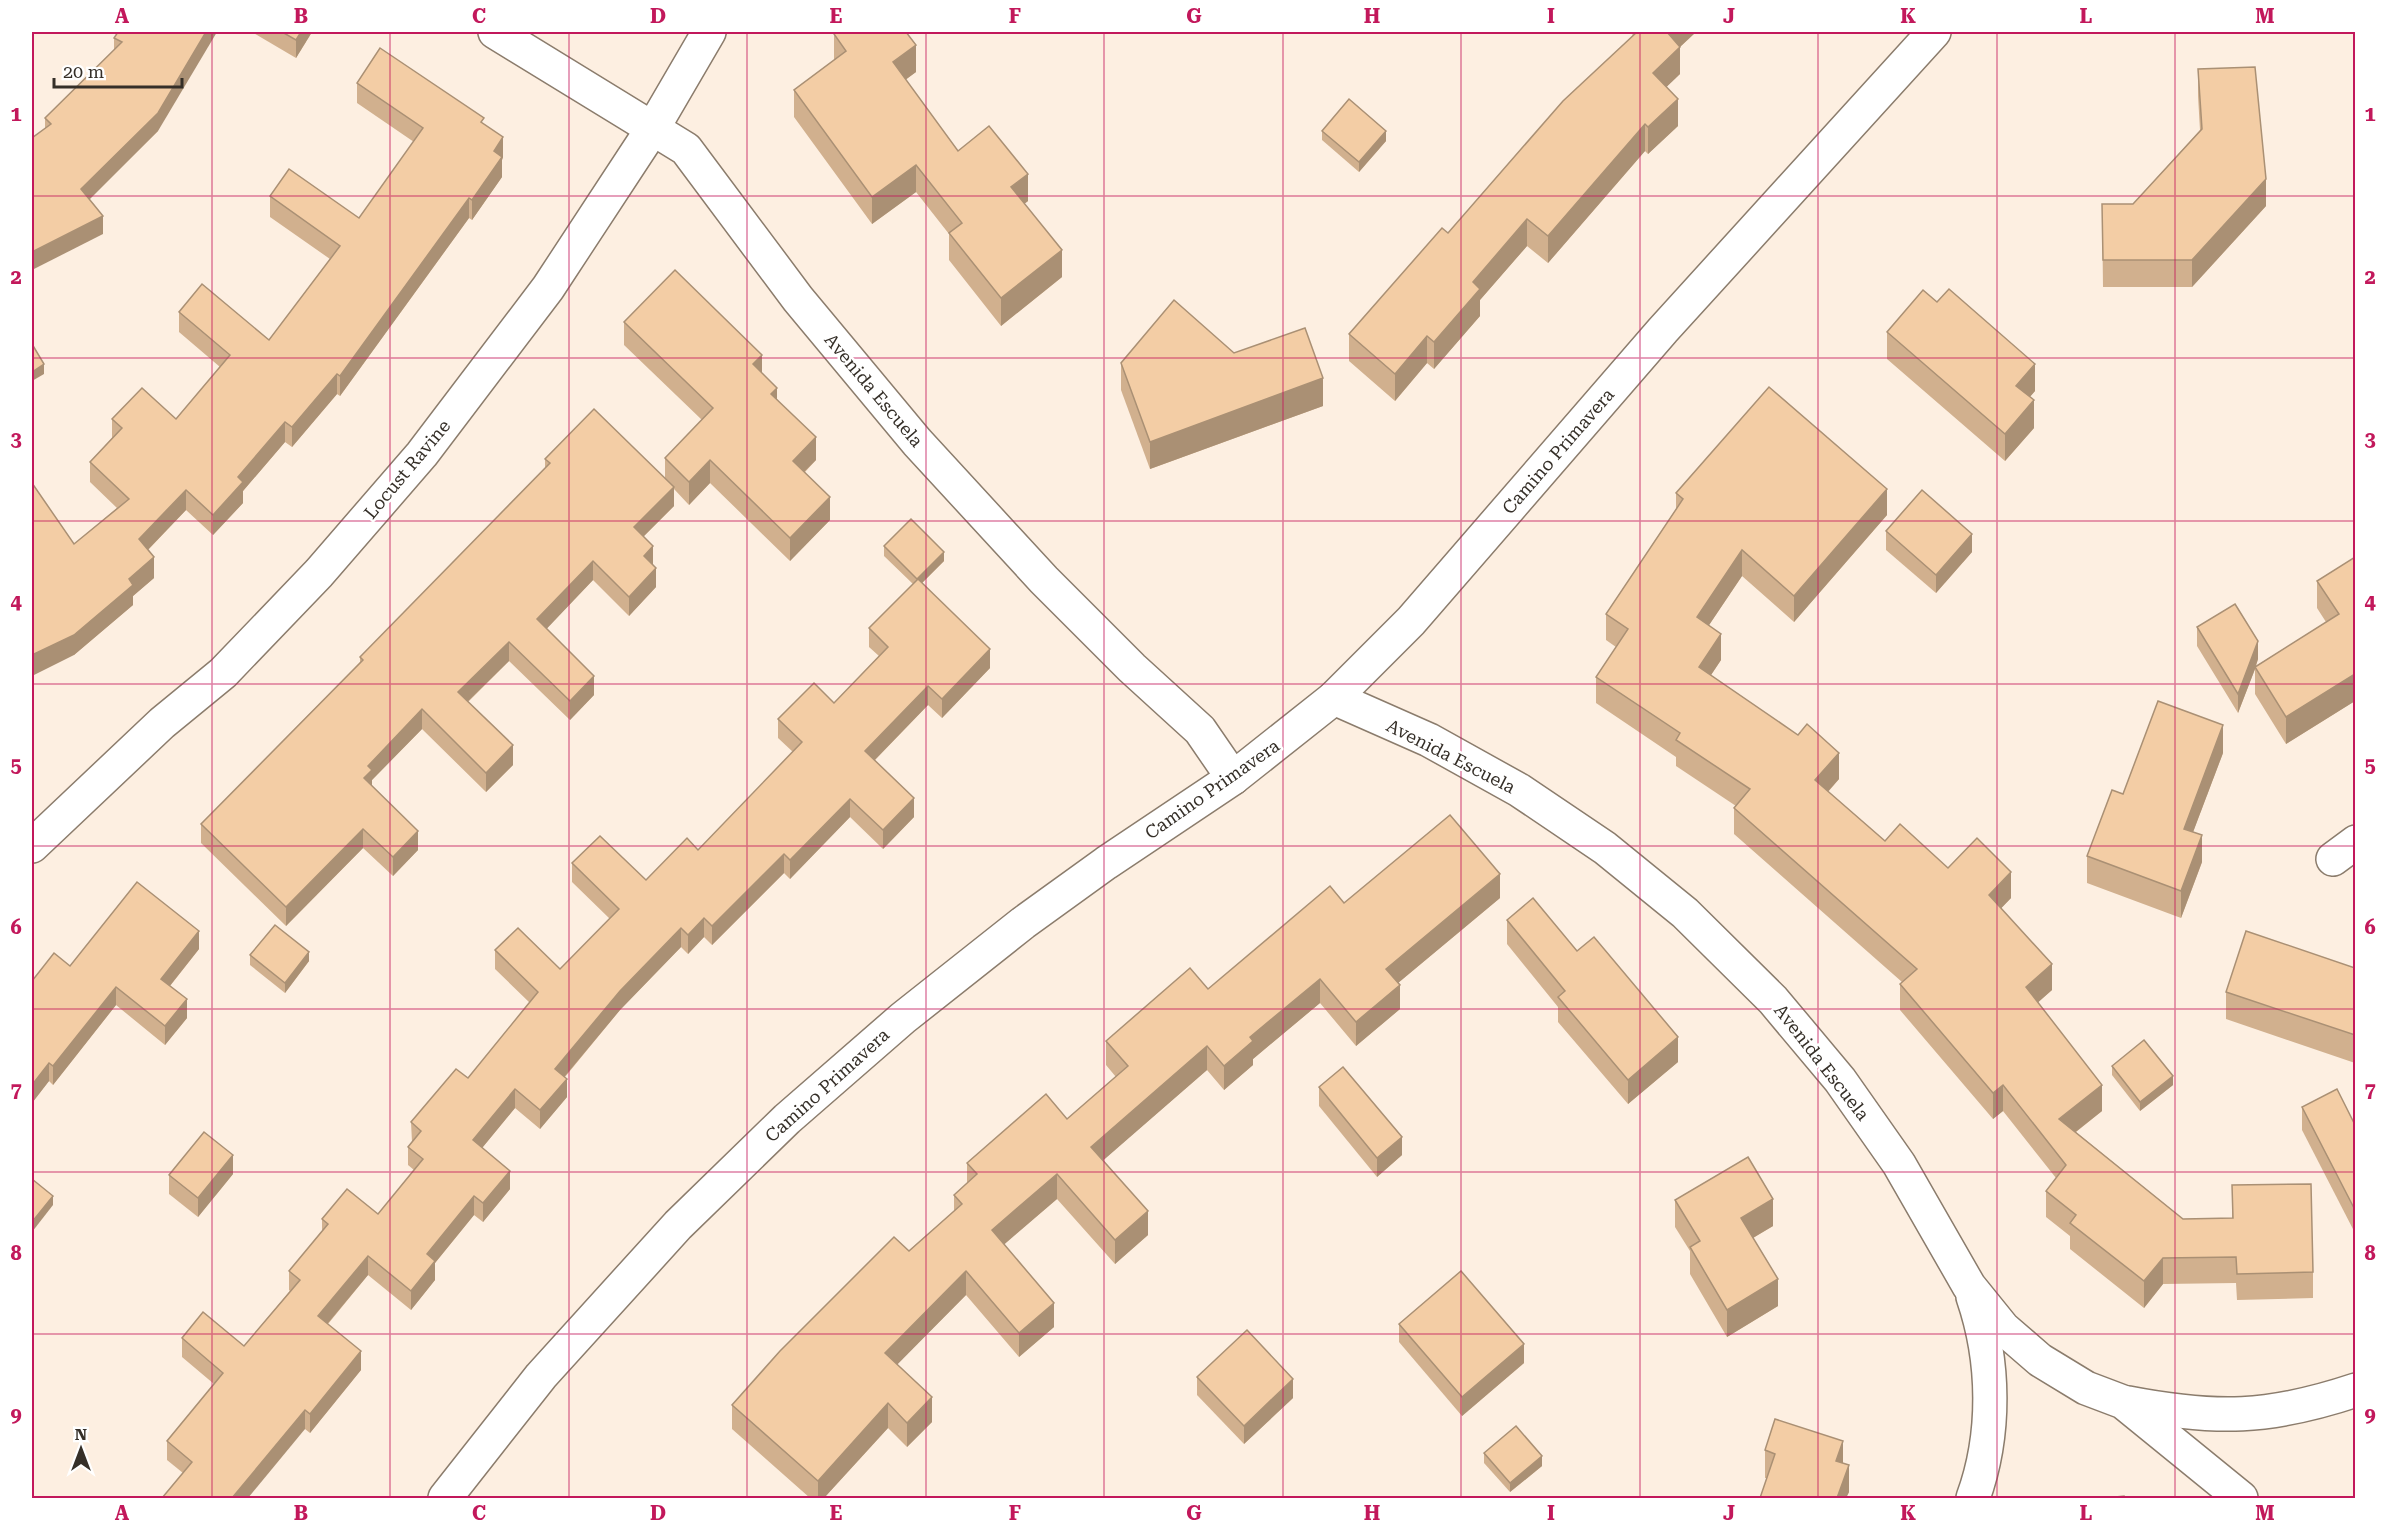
<svg xmlns="http://www.w3.org/2000/svg" width="2387" height="1530" font-family="'Roboto Serif',serif">
  <style>
    .lines { fill: none; stroke-linecap: round; stroke-linejoin: round }
    .minor-casing { stroke: #8b7c6c; stroke-width: 36 }
    .minor { stroke: #fff; stroke-width: 33 }
    .wall { fill: #d1b08e }
    .shaded-wall { fill: #aa9074 }
    .building { fill: #f3cda5; stroke: #aa9074; stroke-width: 1.5 }
    .grid { fill: none; stroke: #c2185b; stroke-width: 1.5; stroke-opacity: 0.55 }
    .labels { text-anchor: middle; dominant-baseline: central; stroke-width: 5; stroke-linejoin: round; paint-order: stroke }
    .street-label { font-size: 18px; fill: #352f28; stroke: #fff }
    .neatline { fill: none; stroke: #c2185b; stroke-width: 2 }
    .grid-label { font-size: 20px; text-anchor: middle; font-weight: bold; fill: #c2185b }
  </style>
  <rect width="100%" height="100%" fill="#fdefe1"/>
  <g class="lines">
    <defs>
      <g id="minor">
        <polyline points="495,32 686,149 798,299 917,442 1044,580 1132,668 1200,730 1233,778"/>
        <polyline points="1334,698 1429,740 1519,790 1605,848 1685,913 1773,1000 1840,1080 1899,1164 1969,1286 2003,1328 2040,1360 2086,1388 2123,1402 2241,1498"/>
        <polyline points="32,846 162,723 223,673 319,573 422,454 548,288 653,128 709,32"/>
        <polyline points="2333,859 2356,842"/>
        <path d="M2128 1403C2216 1420 2269 1419 2356 1390"/>
        <polyline points="445,1498 541,1376 678,1225 787,1119 903,1018 1023,923 1106,863 1233,778 1334,698 1411,621 1663,330 1934,32"/>
        <path d="M1973 1498C1996 1435 1995 1361 1973 1297"/>
      </g>
    </defs>
    <use href="#minor" class="minor-casing"/>
    <use href="#minor" class="minor"/>
  </g>
  <g class="wall">
    <polygon points="118,32 158,131 89,199 103,234 45,129 45,118 114,50 114,38"/>
    <polygon points="252,32 312,32 296,58"/>
    <polygon points="1630,32 1696,32 1680,47 1680,74 1666,87 1678,126 1648,154 1645,151 1548,263 1527,246 1480,300 1480,316 1434,369 1427,363 1395,401 1349,361 1349,334 1448,233 1633,35"/>
    <polygon points="834,34 916,72 905,80 958,151 1028,201 1024,204 1062,277 1001,326 949,260 949,234 916,192 872,224 794,117 794,90 834,60"/>
    <polygon points="2198,69 2266,206 2192,287 2103,287 2102,204 2133,204 2200,130 2198,96"/>
    <polygon points="357,83 484,124 503,157 502,160 502,177 472,220 469,218 340,396 337,394 292,447 285,442 243,491 243,503 213,535 186,510 148,550 154,578 133,596 133,605 74,655 74,544 117,508 90,482 90,462 112,438 112,419 176,419 220,367 179,332 179,312 269,340 330,259 270,217 270,196 359,218 414,142 357,103"/>
    <polygon points="1322,131 1386,141 1359,172 1322,140"/>
    <polygon points="1937,302 2035,391 2029,397 2034,428 2005,461 1887,359 1887,332"/>
    <polygon points="624,322 762,373 777,399 816,460 805,472 830,520 790,561 710,483 689,505 674,489 674,506 644,536 653,564 656,587 629,616 593,580 546,629 594,695 570,720 509,661 468,702 513,765 486,792 422,729 372,780 372,786 418,850 393,876 363,848 286,926 201,843 201,824 360,662 360,657 545,468 545,459 665,478 665,458 702,420 624,345"/>
    <polygon points="1234,353 1323,406 1150,469 1121,390 1121,363"/>
    <polygon points="1676,493 1887,515 1794,622 1742,576 1709,625 1721,660 1711,675 1839,779 1828,792 1885,841 1948,868 2011,898 2001,908 2052,990 2038,1002 2102,1111 2076,1132 2183,1219 2232,1218 2232,1185 2313,1272 2313,1298 2237,1300 2236,1283 2163,1284 2144,1308 2070,1249 2070,1236 2046,1217 2046,1191 2056,1178 2003,1111 1993,1119 1900,1010 1900,984 1902,982 1734,834 1734,808 1736,806 1676,766 1676,757 1596,703 1596,677 1616,647 1606,640 1606,614 1676,509"/>
    <polygon points="1886,531 1972,552 1936,593 1886,550"/>
    <polygon points="884,546 944,561 922,583 990,668 942,718 928,705 875,760 914,817 883,849 850,817 790,879 784,873 712,945 704,937 688,954 681,947 620,1010 565,1077 567,1097 540,1129 515,1108 482,1148 510,1189 483,1222 474,1215 435,1263 435,1280 411,1310 368,1275 328,1324 361,1370 310,1433 305,1429 183,1473 167,1460 167,1441 214,1384 182,1357 182,1338 244,1346 290,1291 289,1290 289,1271 322,1231 322,1219 378,1214 414,1170 408,1165 408,1147 412,1142 411,1122 468,1078 530,1003 495,969 495,950 560,969 610,919 572,882 572,863 646,880 698,850 793,752 778,738 778,719 834,703 879,656 869,647 869,628 913,584 884,556"/>
    <polygon points="2355,557 2355,701 2286,744 2255,694 2255,669 2238,713 2197,646 2197,627 2258,659 2256,666 2326,622 2317,608 2317,581"/>
    <polygon points="2223,753 2193,832 2202,862 2181,918 2087,883 2087,856 2123,794"/>
    <polygon points="1500,898 1398,983 1400,1009 1356,1046 1320,1003 1253,1059 1253,1065 1224,1090 1207,1070 1103,1160 1148,1235 1115,1264 1057,1199 1004,1244 1054,1327 1019,1357 966,1295 897,1364 932,1422 907,1447 888,1428 824,1498 810,1498 732,1429 732,1405 954,1211 954,1195 967,1184 967,1163 1067,1119 1116,1077 1106,1065 1106,1041 1208,989 1344,903"/>
    <polygon points="1507,920 1577,951 1678,1062 1628,1104 1558,1022 1558,1007 1507,944"/>
    <polygon points="199,949 170,986 187,1018 165,1045 116,1005 53,1085 49,1081 32,1103 70,966"/>
    <polygon points="250,955 309,961 285,993 250,965"/>
    <polygon points="2355,968 2355,1063 2226,1019 2226,992"/>
    <polygon points="2112,1066 2173,1085 2140,1111 2112,1075"/>
    <polygon points="1319,1087 1402,1155 1377,1177 1319,1106"/>
    <polygon points="2302,1107 2355,1125 2355,1233 2302,1130"/>
    <polygon points="233,1174 198,1217 169,1194 169,1175"/>
    <polygon points="1675,1200 1773,1226 1753,1238 1778,1306 1727,1337 1690,1274 1690,1251 1675,1227"/>
    <polygon points="1399,1324 1524,1363 1462,1416 1399,1342"/>
    <polygon points="1197,1377 1293,1398 1244,1444 1197,1395"/>
    <polygon points="1765,1450 1843,1463 1849,1492 1846,1498 1760,1498 1767,1478 1765,1478"/>
    <polygon points="1484,1453 1542,1466 1510,1492 1484,1463"/>
  </g>
  <g class="shaded-wall">
    <polygon points="206,32 217,32 158,131 81,208 81,189"/>
    <polygon points="301,32 312,32 296,58 296,40"/>
    <polygon points="1667,32 1696,32 1667,59"/>
    <polygon points="916,45 916,72 893,89 893,62"/>
    <polygon points="1680,47 1680,74 1653,100 1653,73"/>
    <polygon points="1678,99 1678,126 1648,154 1648,127"/>
    <polygon points="1645,124 1645,151 1548,263 1548,236"/>
    <polygon points="1386,131 1386,141 1359,172 1359,162"/>
    <polygon points="503,137 503,157 502,160 502,177 472,220 472,200 494,151"/>
    <polygon points="916,165 916,192 872,224 872,197"/>
    <polygon points="1028,174 1028,201 1011,214 1011,187"/>
    <polygon points="2266,179 2266,206 2192,287 2192,260"/>
    <polygon points="469,198 469,218 340,396 340,376"/>
    <polygon points="103,216 103,234 32,270 32,252"/>
    <polygon points="1527,219 1527,246 1480,300 1480,316 1434,369 1434,342 1473,282"/>
    <polygon points="1062,250 1062,277 1001,326 1001,298"/>
    <polygon points="1427,336 1427,363 1395,401 1395,374"/>
    <polygon points="762,355 762,378 753,364"/>
    <polygon points="44,364 44,374 32,381 32,372"/>
    <polygon points="2035,364 2035,391 2016,413 2016,386"/>
    <polygon points="337,374 337,394 292,447 292,427"/>
    <polygon points="1323,378 1323,406 1150,469 1150,442"/>
    <polygon points="777,388 777,411 771,394"/>
    <polygon points="2034,400 2034,428 2005,461 2005,434"/>
    <polygon points="285,422 285,442 243,491 243,503 213,535 213,515 238,477"/>
    <polygon points="816,437 816,460 793,483 793,461"/>
    <polygon points="710,460 710,483 689,505 689,482"/>
    <polygon points="674,487 674,506 634,546 634,527"/>
    <polygon points="1887,489 1887,515 1794,622 1794,596"/>
    <polygon points="186,490 186,510 139,559 139,539"/>
    <polygon points="830,497 830,520 790,561 790,538"/>
    <polygon points="1972,534 1972,552 1936,593 1936,575"/>
    <polygon points="653,546 653,565 644,556"/>
    <polygon points="1742,550 1742,576 1697,643 1697,617"/>
    <polygon points="944,552 944,561 917,588 917,579"/>
    <polygon points="154,557 154,578 133,596 133,605 74,655 32,676 32,655"/>
    <polygon points="593,561 593,580 537,639 537,619"/>
    <polygon points="656,568 656,587 629,616 629,597"/>
    <polygon points="1721,634 1721,660 1699,693 1699,667"/>
    <polygon points="2258,641 2258,659 2255,668 2255,667 2255,669 2238,713 2238,694"/>
    <polygon points="509,642 509,661 458,711 458,692"/>
    <polygon points="990,649 990,668 942,718 942,699"/>
    <polygon points="2355,674 2355,701 2286,744 2286,717"/>
    <polygon points="594,676 594,695 570,720 570,701"/>
    <polygon points="928,686 928,705 865,770 865,751"/>
    <polygon points="422,709 422,729 372,780 372,789 364,778 368,766"/>
    <polygon points="2223,725 2223,753 2184,856 2184,829"/>
    <polygon points="513,745 513,765 486,792 486,773"/>
    <polygon points="1839,753 1839,779 1815,806 1815,780"/>
    <polygon points="914,798 914,817 883,849 883,830"/>
    <polygon points="850,799 850,817 790,879 790,860"/>
    <polygon points="363,829 363,848 286,926 286,907"/>
    <polygon points="418,831 418,850 393,876 393,857"/>
    <polygon points="2202,835 2202,862 2181,918 2181,891"/>
    <polygon points="784,854 784,873 712,945 712,926"/>
    <polygon points="2011,872 2011,898 1989,921 1989,895"/>
    <polygon points="1500,874 1500,898 1386,993 1386,969"/>
    <polygon points="704,918 704,937 688,954 688,935"/>
    <polygon points="681,928 681,947 620,1010 555,1088 555,1069 620,991"/>
    <polygon points="199,931 199,949 161,997 161,979"/>
    <polygon points="309,952 309,961 285,993 285,983"/>
    <polygon points="2052,964 2052,990 2026,1013 2026,987"/>
    <polygon points="1320,979 1320,1003 1253,1059 1253,1065 1224,1090 1224,1066 1250,1037"/>
    <polygon points="1400,985 1400,1009 1356,1046 1356,1022"/>
    <polygon points="116,987 116,1005 53,1085 53,1066"/>
    <polygon points="187,999 187,1018 165,1045 165,1026"/>
    <polygon points="1678,1037 1678,1062 1628,1104 1628,1080"/>
    <polygon points="1207,1046 1207,1070 1091,1171 1091,1147"/>
    <polygon points="49,1063 49,1081 32,1103 32,1085"/>
    <polygon points="2173,1076 2173,1085 2140,1111 2140,1102"/>
    <polygon points="567,1079 567,1097 540,1129 540,1110"/>
    <polygon points="2003,1085 2003,1111 1993,1119 1993,1093"/>
    <polygon points="2102,1085 2102,1111 2059,1145 2059,1119"/>
    <polygon points="515,1089 515,1108 473,1159 473,1140"/>
    <polygon points="1402,1137 1402,1155 1377,1177 1377,1158"/>
    <polygon points="233,1155 233,1174 198,1217 198,1198"/>
    <polygon points="510,1171 510,1189 483,1222 483,1203"/>
    <polygon points="1057,1174 1057,1199 992,1255 992,1230"/>
    <polygon points="53,1196 53,1205 32,1232 32,1222"/>
    <polygon points="474,1196 474,1215 435,1263 435,1280 411,1310 411,1291 427,1254"/>
    <polygon points="1773,1199 1773,1226 1741,1245 1741,1218"/>
    <polygon points="1148,1211 1148,1235 1115,1264 1115,1240"/>
    <polygon points="368,1256 368,1275 318,1335 318,1316"/>
    <polygon points="2163,1258 2163,1284 2144,1308 2144,1281"/>
    <polygon points="966,1271 966,1295 885,1377 885,1353"/>
    <polygon points="1778,1279 1778,1306 1727,1337 1727,1310"/>
    <polygon points="1054,1303 1054,1327 1019,1357 1019,1333"/>
    <polygon points="1524,1344 1524,1363 1462,1416 1462,1397"/>
    <polygon points="361,1351 361,1370 310,1433 310,1414"/>
    <polygon points="1293,1379 1293,1398 1244,1444 1244,1426"/>
    <polygon points="932,1397 932,1422 907,1447 907,1423"/>
    <polygon points="888,1403 888,1428 824,1498 818,1498 818,1481"/>
    <polygon points="305,1410 305,1429 248,1498 232,1498"/>
    <polygon points="1843,1441 1843,1468 1836,1461"/>
    <polygon points="1542,1456 1542,1466 1510,1492 1510,1483"/>
    <polygon points="1849,1465 1849,1492 1846,1498 1837,1498"/>
  </g>
  <g class="building">
    <polygon points="118,32 206,32 158,113 81,189 103,216 32,252 32,138 51,124 45,118 122,42 114,38"/>
    <polygon points="282,32 301,32 296,40"/>
    <polygon points="837,32 906,32 916,45 893,62 958,151 989,126 1028,174 1011,187 1062,250 1001,298 949,233 962,223 916,165 872,197 794,90 846,51 834,34"/>
    <polygon points="1637,32 1667,32 1680,47 1653,73 1678,99 1648,127 1645,124 1548,236 1527,219 1473,282 1480,289 1434,342 1427,336 1395,374 1349,334 1442,228 1448,233 1563,101"/>
    <polygon points="380,48 484,118 481,122 503,137 494,151 502,157 472,200 469,198 340,376 337,374 292,427 285,422 238,477 243,482 213,515 186,490 139,539 154,557 129,579 133,585 74,635 32,655 32,483 74,544 129,499 90,462 122,428 112,419 142,388 176,419 230,355 179,312 202,284 269,340 340,246 270,196 289,169 359,218 423,128 357,83"/>
    <polygon points="2255,67 2266,179 2192,260 2103,260 2102,204 2133,204 2202,129 2198,69"/>
    <polygon points="1349,99 1386,131 1359,162 1322,131"/>
    <polygon points="675,270 762,355 753,364 777,388 771,394 816,437 793,461 830,497 790,538 710,460 689,482 665,458 713,408 624,322"/>
    <polygon points="1949,289 2035,364 2016,386 2034,400 2005,434 1887,332 1923,290 1937,302"/>
    <polygon points="1174,300 1234,353 1305,328 1323,378 1150,442 1121,363"/>
    <polygon points="32,344 44,364 32,372"/>
    <polygon points="1769,387 1887,489 1794,596 1742,550 1697,617 1721,634 1699,667 1798,735 1807,724 1839,753 1815,780 1885,841 1900,824 1948,868 1977,838 2011,872 1989,895 2052,964 2026,987 2102,1085 2059,1119 2183,1219 2233,1218 2232,1185 2311,1184 2313,1272 2237,1274 2236,1257 2163,1258 2144,1281 2070,1223 2076,1215 2046,1191 2066,1165 2003,1085 1993,1093 1900,984 1917,969 1734,808 1750,789 1676,740 1680,733 1596,677 1628,629 1606,614 1683,499 1676,493"/>
    <polygon points="594,409 674,487 634,527 653,546 644,556 656,568 629,597 593,561 537,619 594,676 570,701 509,642 458,692 513,745 486,773 422,709 368,766 372,770 364,778 418,831 393,857 363,829 286,907 201,824 363,660 360,657 550,463 545,459"/>
    <polygon points="1922,490 1972,534 1936,575 1886,531"/>
    <polygon points="911,519 944,552 917,579 884,546"/>
    <polygon points="2355,557 2355,674 2286,717 2255,667 2339,614 2317,581"/>
    <polygon points="918,579 990,649 942,699 928,686 865,751 914,798 883,830 850,799 790,860 784,854 712,926 704,918 688,935 681,928 620,991 555,1069 567,1079 540,1110 515,1089 473,1140 510,1171 483,1203 474,1196 427,1254 435,1261 411,1291 368,1256 318,1316 361,1351 310,1414 305,1410 232,1498 162,1498 192,1462 167,1441 223,1373 182,1338 203,1312 244,1346 300,1280 289,1271 328,1224 322,1219 347,1189 378,1214 423,1159 408,1147 421,1131 411,1122 456,1069 468,1078 538,992 495,950 518,928 560,969 619,909 572,863 600,836 646,880 687,838 698,850 802,742 778,719 814,683 834,703 888,647 869,628"/>
    <polygon points="2235,604 2258,641 2238,694 2197,627"/>
    <polygon points="2158,701 2223,725 2184,829 2202,835 2181,891 2087,856 2112,790 2123,794"/>
    <polygon points="1450,815 1500,874 1386,969 1400,985 1356,1022 1320,979 1250,1037 1253,1041 1224,1066 1207,1046 1091,1147 1148,1211 1115,1240 1057,1174 992,1230 1054,1303 1019,1333 966,1271 885,1353 932,1397 907,1423 888,1403 818,1481 732,1405 780,1351 894,1237 909,1251 962,1204 954,1195 977,1174 967,1163 1046,1094 1067,1119 1128,1066 1106,1041 1190,968 1208,989 1330,886 1344,903"/>
    <polygon points="137,882 199,931 161,979 187,999 165,1026 116,987 53,1066 49,1063 32,1085 32,981 54,953 70,966"/>
    <polygon points="1533,898 1577,951 1594,937 1678,1037 1628,1080 1558,997 1565,991 1507,920"/>
    <polygon points="275,925 309,952 285,983 250,955"/>
    <polygon points="2246,931 2355,968 2355,1035 2226,992"/>
    <polygon points="2144,1040 2173,1076 2140,1102 2112,1066"/>
    <polygon points="1343,1067 1402,1137 1377,1158 1319,1087"/>
    <polygon points="2337,1089 2355,1125 2355,1210 2302,1107"/>
    <polygon points="204,1132 233,1155 198,1198 169,1175"/>
    <polygon points="1748,1157 1773,1199 1741,1218 1778,1279 1727,1310 1690,1247 1700,1241 1675,1200"/>
    <polygon points="32,1179 53,1196 32,1222"/>
    <polygon points="1461,1271 1524,1344 1462,1397 1399,1324"/>
    <polygon points="1247,1330 1293,1379 1244,1426 1197,1377"/>
    <polygon points="1775,1419 1843,1441 1836,1461 1849,1465 1837,1498 1760,1498 1775,1454 1765,1450"/>
    <polygon points="1516,1426 1542,1456 1510,1483 1484,1453"/>
    <polygon points="2124,1496 2124,1498 2106,1498"/>
  </g>
  <path class="grid" d="M212 32V1498M390 32V1498M569 32V1498M747 32V1498M926 32V1498M1104 32V1498M1283 32V1498M1461 32V1498M1640 32V1498M1818 32V1498M1997 32V1498M2175 32V1498M32 196H2356M32 358H2356M32 521H2356M32 684H2356M32 846H2356M32 1009H2356M32 1172H2356M32 1334H2356"/>
  <g class="labels">
    <g class="street-label">
      <text transform="translate(874 390) rotate(50)">Avenida Escuela</text>
      <text transform="translate(1558 451) rotate(-49)">Camino Primavera</text>
      <text transform="translate(407 469) rotate(-50)">Locust Ravine</text>
      <text transform="translate(1451 756) rotate(27)">Avenida Escuela</text>
      <text transform="translate(1212 789) rotate(-35)">Camino Primavera</text>
      <text transform="translate(1822 1062) rotate(52)">Avenida Escuela</text>
      <text transform="translate(827 1085) rotate(-42)">Camino Primavera</text>
    </g>
  </g>
  <rect width="2387" height="1530" fill="none" stroke="#ffffff" stroke-width="66"/>
  <g transform="translate(81 1449)" stroke="#ffffff" stroke-width="4.5" paint-order="stroke">
  <path d="M0-4.5L10 22L0 15L-10 22Z" fill="#352f28"/>
  <text y="-9" font-size="16" font-weight="bold" text-anchor="middle" fill="#352f28">N</text>
  </g>
  <path d="M54 78v9h128v-9" fill="none" stroke="#352f28" stroke-width="3"/>
  <text x="63" y="78" font-size="18" fill="#352f28" stroke="#ffffff" stroke-width="4.5" paint-order="stroke">20 m</text>
  <rect x="33" y="33" width="2321" height="1464" class="neatline"/>
  <g class="grid-label">
    <text x="122" y="23">A</text>
    <text x="301" y="23">B</text>
    <text x="479" y="23">C</text>
    <text x="658" y="23">D</text>
    <text x="836" y="23">E</text>
    <text x="1015" y="23">F</text>
    <text x="1194" y="23">G</text>
    <text x="1372" y="23">H</text>
    <text x="1551" y="23">I</text>
    <text x="1729" y="23">J</text>
    <text x="1908" y="23">K</text>
    <text x="2086" y="23">L</text>
    <text x="2265" y="23">M</text>
    <text x="16" y="121">1</text>
    <text x="2370" y="121">1</text>
    <text x="16" y="284">2</text>
    <text x="2370" y="284">2</text>
    <text x="16" y="446">3</text>
    <text x="2370" y="446">3</text>
    <text x="16" y="609">4</text>
    <text x="2370" y="609">4</text>
    <text x="16" y="772">5</text>
    <text x="2370" y="772">5</text>
    <text x="16" y="934">6</text>
    <text x="2370" y="934">6</text>
    <text x="16" y="1097">7</text>
    <text x="2370" y="1097">7</text>
    <text x="16" y="1260">8</text>
    <text x="2370" y="1260">8</text>
    <text x="16" y="1422">9</text>
    <text x="2370" y="1422">9</text>
    <text x="122" y="1520">A</text>
    <text x="301" y="1520">B</text>
    <text x="479" y="1520">C</text>
    <text x="658" y="1520">D</text>
    <text x="836" y="1520">E</text>
    <text x="1015" y="1520">F</text>
    <text x="1194" y="1520">G</text>
    <text x="1372" y="1520">H</text>
    <text x="1551" y="1520">I</text>
    <text x="1729" y="1520">J</text>
    <text x="1908" y="1520">K</text>
    <text x="2086" y="1520">L</text>
    <text x="2265" y="1520">M</text>
  </g>
</svg>
